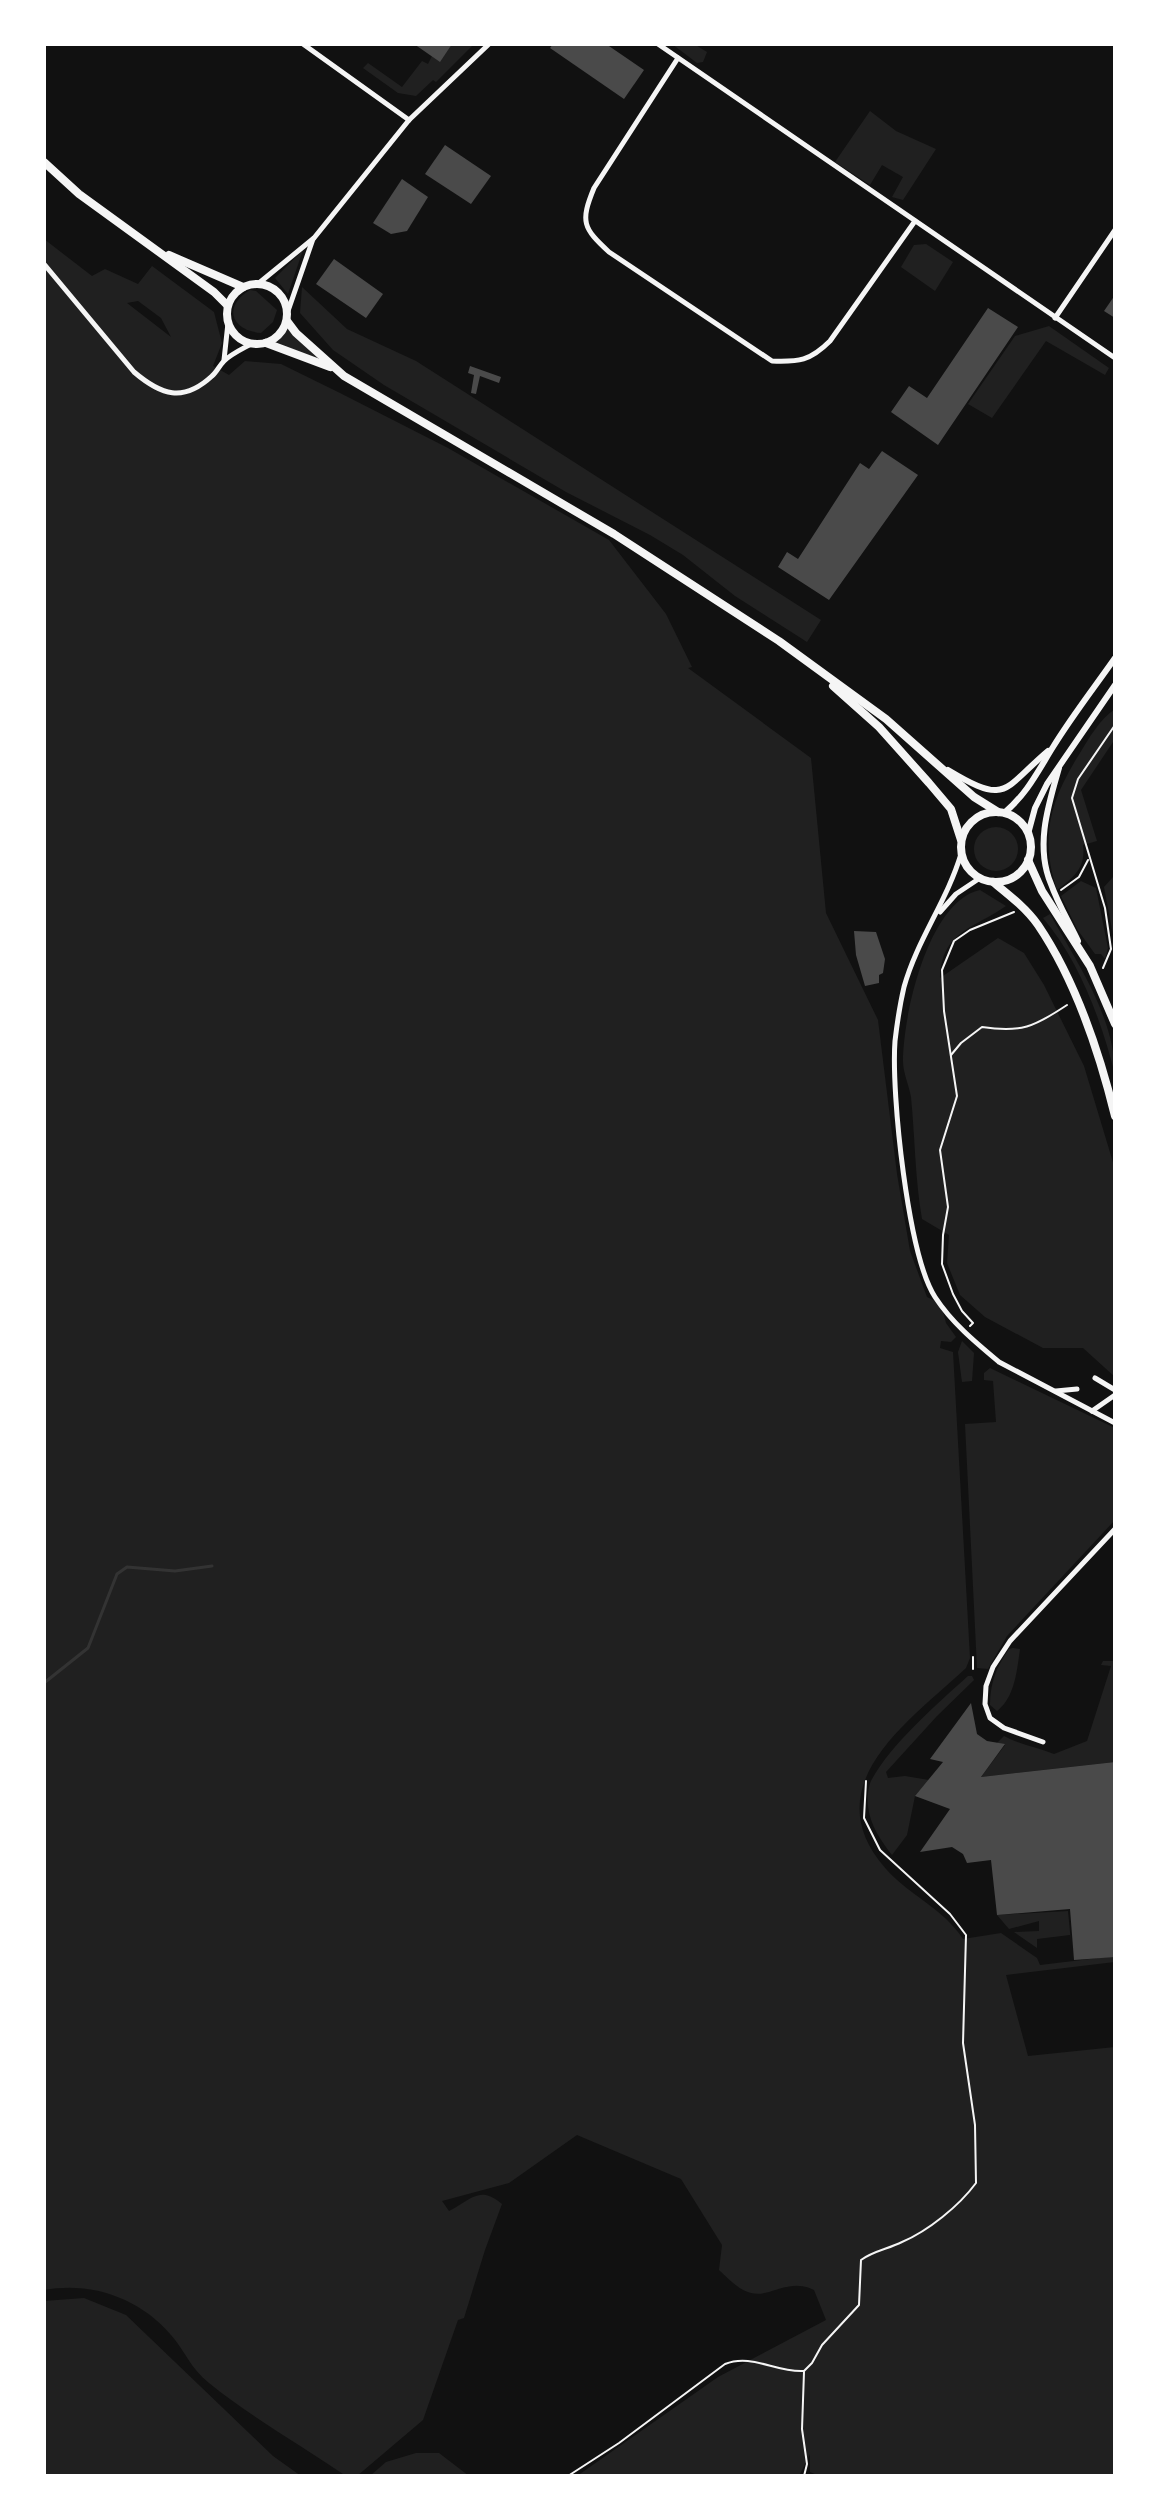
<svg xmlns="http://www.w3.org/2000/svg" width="1159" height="2520" font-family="Quicksand,sans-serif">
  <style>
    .green { fill: #202020; fill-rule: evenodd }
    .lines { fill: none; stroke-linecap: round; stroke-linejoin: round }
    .stream { stroke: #333; stroke-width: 3 }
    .building { fill: #4a4a4a }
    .path { stroke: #f5f5f5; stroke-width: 2 }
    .minor { stroke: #f5f5f5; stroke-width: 5 }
    .tertiary { stroke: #f5f5f5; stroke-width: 6 }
    .primary { stroke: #f5f5f5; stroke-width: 8 }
  </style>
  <rect width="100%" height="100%" fill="#111"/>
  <g class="green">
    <polygon points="452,44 474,44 436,82 433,80 416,96 398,93 363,68 368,63 402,87 422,61 428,64 432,56"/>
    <polygon points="672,44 694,44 707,52 703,62 697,63"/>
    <polygon points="870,111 896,131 936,149 903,200 892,197 903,177 882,165 870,185 835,162"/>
    <path d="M44 239 92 276 105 269 138 284 152 266 214 312 222 343 213 366 229 375 245 361 281 364 340 393 448 448 609 540 666 614 692 667 688 668 811 758 826 913 878 1020 897 1174 910 1251 927 1297 941 1304 946 1323 956 1337 951 1342 941 1341 940 1348 953 1352 970 1658 966 1668C908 1722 813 1786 886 1869 909 1895 944 1909 963 1939L1001 1933 1037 1958 1040 1965 1115 1956V1962L1006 1975 1028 2056 1115 2047V2476H819L810 2472V2454L799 2476H577L718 2377 826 2320 814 2290C788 2277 771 2298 751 2293 738 2290 728 2278 719 2270L722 2245 681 2179 577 2135 509 2183 442 2201 449 2211C472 2199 480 2185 502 2204L485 2250 464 2318 458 2320 423 2420 357 2476H346C301 2445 251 2417 209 2383 191 2369 185 2351 171 2335 140 2298 91 2281 44 2290ZM138 301 161 318 171 337 127 303Z"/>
    <polygon points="926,244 953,262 935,291 901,267 914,245"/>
    <polygon points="303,250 288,294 275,278"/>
    <polygon points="302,287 347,329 416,361 821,620 807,642 735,596 683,555 650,535 566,492 384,385 333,350 300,313"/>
    <path d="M250 290 256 291 277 310 273 322 261 333C230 330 223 306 250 290Z"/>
    <polygon points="1049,326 1109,368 1105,375 1046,341 992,418 968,404 1015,336"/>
    <polygon points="288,329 322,362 276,342"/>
    <path d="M1115 709V739L1081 790 1097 841 1083 845C1086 868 1074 877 1057 890 1039 836 1051 799 1080 753 1089 738 1100 719 1115 709Z"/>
    <circle cx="996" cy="849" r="22"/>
    <polygon points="1113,877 1115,878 1115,945 1104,887"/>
    <polygon points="1081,881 1096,888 1108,948 1105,959 1101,954 1095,954 1077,929 1061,896"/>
    <path d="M980 890 1006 906C973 929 942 931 940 978L998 938 1024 953 1044 985 1084 1066 1115 1169V1377L1083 1348H1043L985 1317 960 1295 947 1263 949 1235 922 1219C915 1178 915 1138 911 1097 909 1085 903 1073 903 1061 903 1016 928 901 980 890Z"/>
    <path d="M1050 914C1077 963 1115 1017 1115 1075 1102 1022 1079 960 1043 918Z"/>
    <polygon points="962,1341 974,1353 972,1381 962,1382 958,1352"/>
    <polygon points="990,1368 1115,1428 1115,1520 1007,1636 988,1669 977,1668 965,1424 996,1422 993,1381 984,1380 984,1373"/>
    <path d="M1013 1648 1020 1649C1017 1670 1015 1697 997 1711L990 1705C990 1684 996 1667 1009 1649Z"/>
    <path d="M1103 1661H1115V1762L981 1777 1005 1745 996 1744 1004 1736C1021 1745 1037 1747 1054 1754L1087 1741 1111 1666 1101 1665Z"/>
    <path d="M968 1676H972L974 1680 937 1716 886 1772 888 1778 905 1776 929 1780 915 1796 907 1835 892 1855C881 1841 870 1825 868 1806 867 1800 868 1787 871 1781 889 1746 938 1703 968 1676Z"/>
    <polygon points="1068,1911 1071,1942 1070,1935 1037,1939 1037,1948 1014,1932 1039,1931 1039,1921 1009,1929 997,1915"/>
    <polygon points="84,2298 126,2315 273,2456 301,2476 44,2476 44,2301"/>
    <polygon points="416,2453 439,2453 469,2476 370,2476 386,2462"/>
  </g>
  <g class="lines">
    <polyline class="stream" points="44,1683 88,1648 117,1574 127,1567 175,1571 212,1566"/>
  </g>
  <g class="building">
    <polygon points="414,44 452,44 440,62"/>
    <polygon points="553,44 606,44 644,70 624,99 550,48"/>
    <polygon points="445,145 491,176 471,204 425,174"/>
    <polygon points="402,179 428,197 407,231 391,234 373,223"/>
    <polygon points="334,259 383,294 366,318 316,284"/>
    <polygon points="1115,295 1115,318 1104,311"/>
    <polygon points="988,308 1018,327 938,445 891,412 909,386 927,398"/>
    <polygon points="470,366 501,377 499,383 480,376 476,394 471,393 474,375 468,373"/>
    <polygon points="882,451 918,475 829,600 778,567 787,552 798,559 860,463 869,469"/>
    <polygon points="854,931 876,932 885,959 883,973 879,975 879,983 865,986 856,955"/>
    <polygon points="971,1703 977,1734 987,1741 1005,1744 981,1777 1115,1762 1115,1957 1074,1960 1070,1909 997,1915 991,1860 967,1863 963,1854 952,1847 920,1852 950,1809 915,1796 943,1762 930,1759"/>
  </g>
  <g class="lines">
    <g class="path">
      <polyline points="1061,890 1079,877 1088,860"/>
      <polyline points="1103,968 1111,949 1105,908 1072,798 1078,779 1115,725"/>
      <path d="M951 1055 961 1043 982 1027C1021 1033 1034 1027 1067 1005"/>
      <polyline points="970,1326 973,1323 962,1311 953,1294 942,1264 943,1235 948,1207 940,1150 957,1096 944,1011 942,970 954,941 970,930 1014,912"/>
      <polyline points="973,1657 973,1669"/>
      <polyline points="804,2372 802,2429 807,2464 804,2476"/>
      <path d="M568 2476 619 2443 725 2364C752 2353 776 2373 804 2371L812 2363 822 2345 859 2305 861 2260C873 2251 888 2249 902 2242 928 2231 959 2206 976 2183L975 2125 963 2043 966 1935 950 1914 880 1850 864 1818 866 1781"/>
    </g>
    <g class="minor">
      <polyline points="303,44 409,120"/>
      <polyline points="658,44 1115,358"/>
      <path d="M678 58 594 188C580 222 583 228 609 252L772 361C799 362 810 361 830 341L915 221"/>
      <path d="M44 264 134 372C161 395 183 403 212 376 217 372 219 366 224 361 231 354 242 349 251 344"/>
      <polyline points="259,283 314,238 409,120 489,44"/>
      <polyline points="288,311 313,239"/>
      <polyline points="1055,318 1115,230"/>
      <polyline points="224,360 228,323"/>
      <path d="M961 854C947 901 917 940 904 987 900 1004 897 1024 895 1041 891 1094 908 1255 935 1297 952 1323 975 1342 999 1362L1115 1423"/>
      <polyline points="940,912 956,894 980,878"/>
      <polyline points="1095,1378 1115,1390"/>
      <polyline points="1056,1391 1077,1389"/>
      <polyline points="1092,1411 1115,1395"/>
      <polyline points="1043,1742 1004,1728 990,1718 985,1704 986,1686 993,1667 1010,1641 1115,1529"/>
    </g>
    <g class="tertiary">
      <path d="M1059 768C1048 806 1035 846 1051 884 1058 904 1069 922 1078 941"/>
      <path d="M948 770C1008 806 1002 790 1048 751"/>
      <path d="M1004 813C1027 794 1038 771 1053 747 1072 716 1094 688 1115 658"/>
      <polyline points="1028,834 1035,808 1047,784 1115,685"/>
    </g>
    <g class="primary">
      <polyline points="44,162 79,194 214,292 227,305"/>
      <polyline points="169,255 243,287"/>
      <circle cx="257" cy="314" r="30"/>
      <polyline points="287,321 296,333 344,376 614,534 779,641 886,719 974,797 998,812"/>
      <polyline points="266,343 330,367"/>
      <polyline points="833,686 879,727 929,783 951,809 961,840"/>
      <circle cx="996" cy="847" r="35"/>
      <polyline points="1028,860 1042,891 1090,966 1115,1024"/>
      <path d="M993 882C1009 895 1026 908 1038 925 1076 981 1099 1051 1115 1116"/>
    </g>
  </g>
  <rect width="1159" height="2520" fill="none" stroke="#ffffff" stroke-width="92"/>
</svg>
